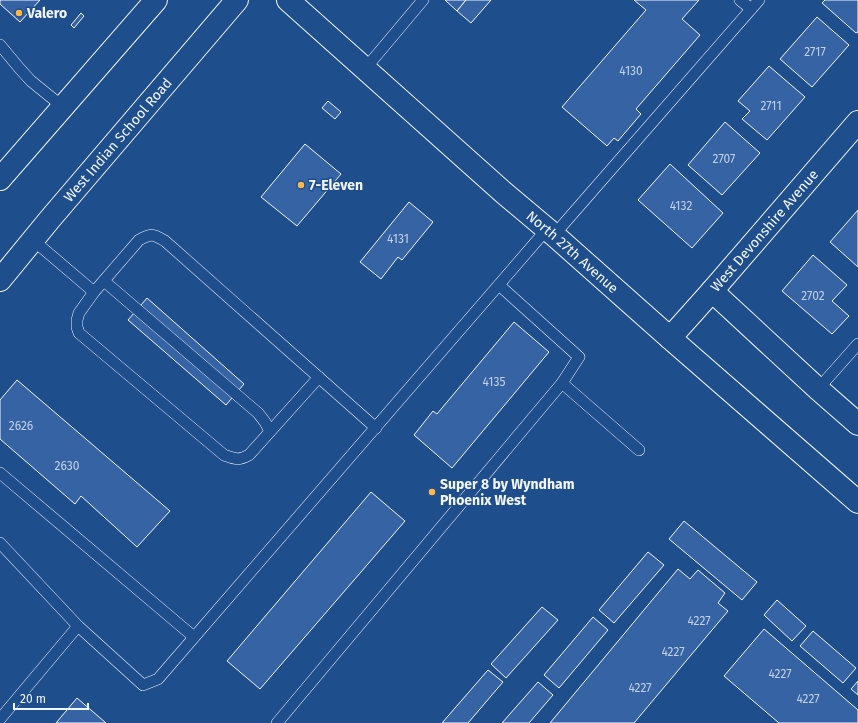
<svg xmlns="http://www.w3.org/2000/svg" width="858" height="723" font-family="'Fira Sans',sans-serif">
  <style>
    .building { fill: #3563a3; stroke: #f2f6ff }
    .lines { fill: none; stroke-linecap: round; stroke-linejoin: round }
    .lane-casing { stroke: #f2f6ff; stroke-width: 12 }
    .street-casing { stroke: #f2f6ff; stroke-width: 24 }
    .secondary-casing { stroke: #f2f6ff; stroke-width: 24 }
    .lane { stroke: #1f4e8c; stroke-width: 11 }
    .street { stroke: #1f4e8c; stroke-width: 22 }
    .secondary { stroke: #1f4e8c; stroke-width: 22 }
    .poi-dot { fill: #ffb74d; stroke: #1f4e8c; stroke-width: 1.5 }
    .labels { text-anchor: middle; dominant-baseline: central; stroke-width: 3; stroke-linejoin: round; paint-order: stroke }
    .number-label { font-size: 12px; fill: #c3d1e8 }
    .poi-label { font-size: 14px; font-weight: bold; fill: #f2f6ff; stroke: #1f4e8c; text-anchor: start }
    .street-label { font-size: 14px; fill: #f2f6ff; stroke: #1f4e8c }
  </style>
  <rect width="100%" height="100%" fill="#1f4e8c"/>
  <g class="building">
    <polygon points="0,0 40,0 20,22 0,4"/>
    <polygon points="445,0 466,0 457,11"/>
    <polygon points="466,0 491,0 471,23 457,11"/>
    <polygon points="634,0 699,0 682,19 700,35 636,109 641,114 618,141 614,138 607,146 562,107 646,10"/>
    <polygon points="825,0 858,0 858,32 856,33 822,3"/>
    <polygon points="81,13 84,16 74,28 71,25"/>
    <polygon points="817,17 849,45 812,87 780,59"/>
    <polygon points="769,66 805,97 767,140 742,119 750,111 738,101"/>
    <polygon points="328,101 341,112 335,119 322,108"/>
    <polygon points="725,122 760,153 722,195 688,165"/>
    <polygon points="305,144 341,174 297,226 261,197"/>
    <polygon points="670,164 723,213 692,248 638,200"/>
    <polygon points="409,202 433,222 402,260 398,257 381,279 360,262"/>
    <polygon points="858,210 858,267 830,242"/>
    <polygon points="813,255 847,285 832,301 849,316 832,334 782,291"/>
    <polygon points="147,298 244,384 226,405 128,320"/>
    <polygon points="514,322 549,352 452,468 414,435 433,411 437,414"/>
    <polygon points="17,380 170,511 137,547 81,496 75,504 0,439 0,400"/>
    <polygon points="371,492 405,521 260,689 227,661"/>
    <polygon points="684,521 757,582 742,600 669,539"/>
    <polygon points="648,552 664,565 614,623 599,610"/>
    <polygon points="678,569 690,579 698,570 725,593 718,603 728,611 634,723 550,723"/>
    <polygon points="777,600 806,626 792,641 764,615"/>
    <polygon points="542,607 558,620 506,678 491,664"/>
    <polygon points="593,617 608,630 559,688 544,675"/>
    <polygon points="764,629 858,710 858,723 779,723 724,676"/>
    <polygon points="813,631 856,668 843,683 800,646"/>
    <polygon points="488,670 503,682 468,723 442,723"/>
    <polygon points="858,681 858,695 851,689"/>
    <polygon points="538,682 553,695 529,723 502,723"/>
    <polygon points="77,698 106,723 56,723"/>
  </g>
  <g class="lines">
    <defs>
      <g id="lane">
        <polyline points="740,0 751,9"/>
        <polyline points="0,45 20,69 31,81 63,107"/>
        <polyline points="365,69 423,0"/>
        <polyline points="554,235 759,0"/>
        <polyline points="33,240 94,292"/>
        <polyline points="104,281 258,413 265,422 270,431"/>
        <path d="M319 377 249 455C238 461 235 459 224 455L79 333 77 327V320L79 313 94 292 139 240C152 233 153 234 165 241L376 428"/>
        <polyline points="562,383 639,450"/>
        <polyline points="818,389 858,344"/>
        <polyline points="0,473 194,637"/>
        <polyline points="0,543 78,626"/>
        <polyline points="0,719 78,626 143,685 158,679 547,229"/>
        <polyline points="277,723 562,383 579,357 499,285"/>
      </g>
      <g id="street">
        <polyline points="712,291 818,389 858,424"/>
        <path id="s1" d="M670 338 712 291 858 122"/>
      </g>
      <g id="secondary">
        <path id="s2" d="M288 0 504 193 554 235 670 338 858 502"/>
        <polyline points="0,179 156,0"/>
        <path id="s3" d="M0 280 50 219 237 0"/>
      </g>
    </defs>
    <use href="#lane" class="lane-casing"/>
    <use href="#street" class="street-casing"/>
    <use href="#secondary" class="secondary-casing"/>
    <use href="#lane" class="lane"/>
    <use href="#street" class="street"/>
    <use href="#secondary" class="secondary"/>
  </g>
  <g class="poi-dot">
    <circle cx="19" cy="13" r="4"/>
    <circle cx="301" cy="185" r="4"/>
    <circle cx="432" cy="492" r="4"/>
  </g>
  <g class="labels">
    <g class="number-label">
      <text x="815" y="52">2717</text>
      <text x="631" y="71">4130</text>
      <text x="771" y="106">2711</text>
      <text x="724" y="159">2707</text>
      <text x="681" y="206">4132</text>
      <text x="398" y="239">4131</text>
      <text x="813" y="296">2702</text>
      <text x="494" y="382">4135</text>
      <text x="21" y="426">2626</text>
      <text x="67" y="466">2630</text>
      <text x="699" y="621">4227</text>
      <text x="673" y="652">4227</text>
      <text x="780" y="674">4227</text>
      <text x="640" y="688">4227</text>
      <text x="808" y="699">4227</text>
    </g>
    <g class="poi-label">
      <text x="27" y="13">Valero</text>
      <text x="309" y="185">7-Eleven</text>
      <text x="440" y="484">Super 8 by Wyndham<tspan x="440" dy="16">Phoenix West</tspan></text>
    </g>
    <g class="street-label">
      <text stroke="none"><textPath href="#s3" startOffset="183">West Indian School Road</textPath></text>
      <text stroke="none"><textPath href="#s1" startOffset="143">West Devonshire Avenue</textPath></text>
      <text stroke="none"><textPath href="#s2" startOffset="380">North 27th Avenue</textPath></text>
    </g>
  </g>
  <path d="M14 703v6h74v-6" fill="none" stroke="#f2f6ff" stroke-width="2"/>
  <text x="20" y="703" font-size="12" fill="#f2f6ff" stroke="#1f4e8c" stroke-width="3" paint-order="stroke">20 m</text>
</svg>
